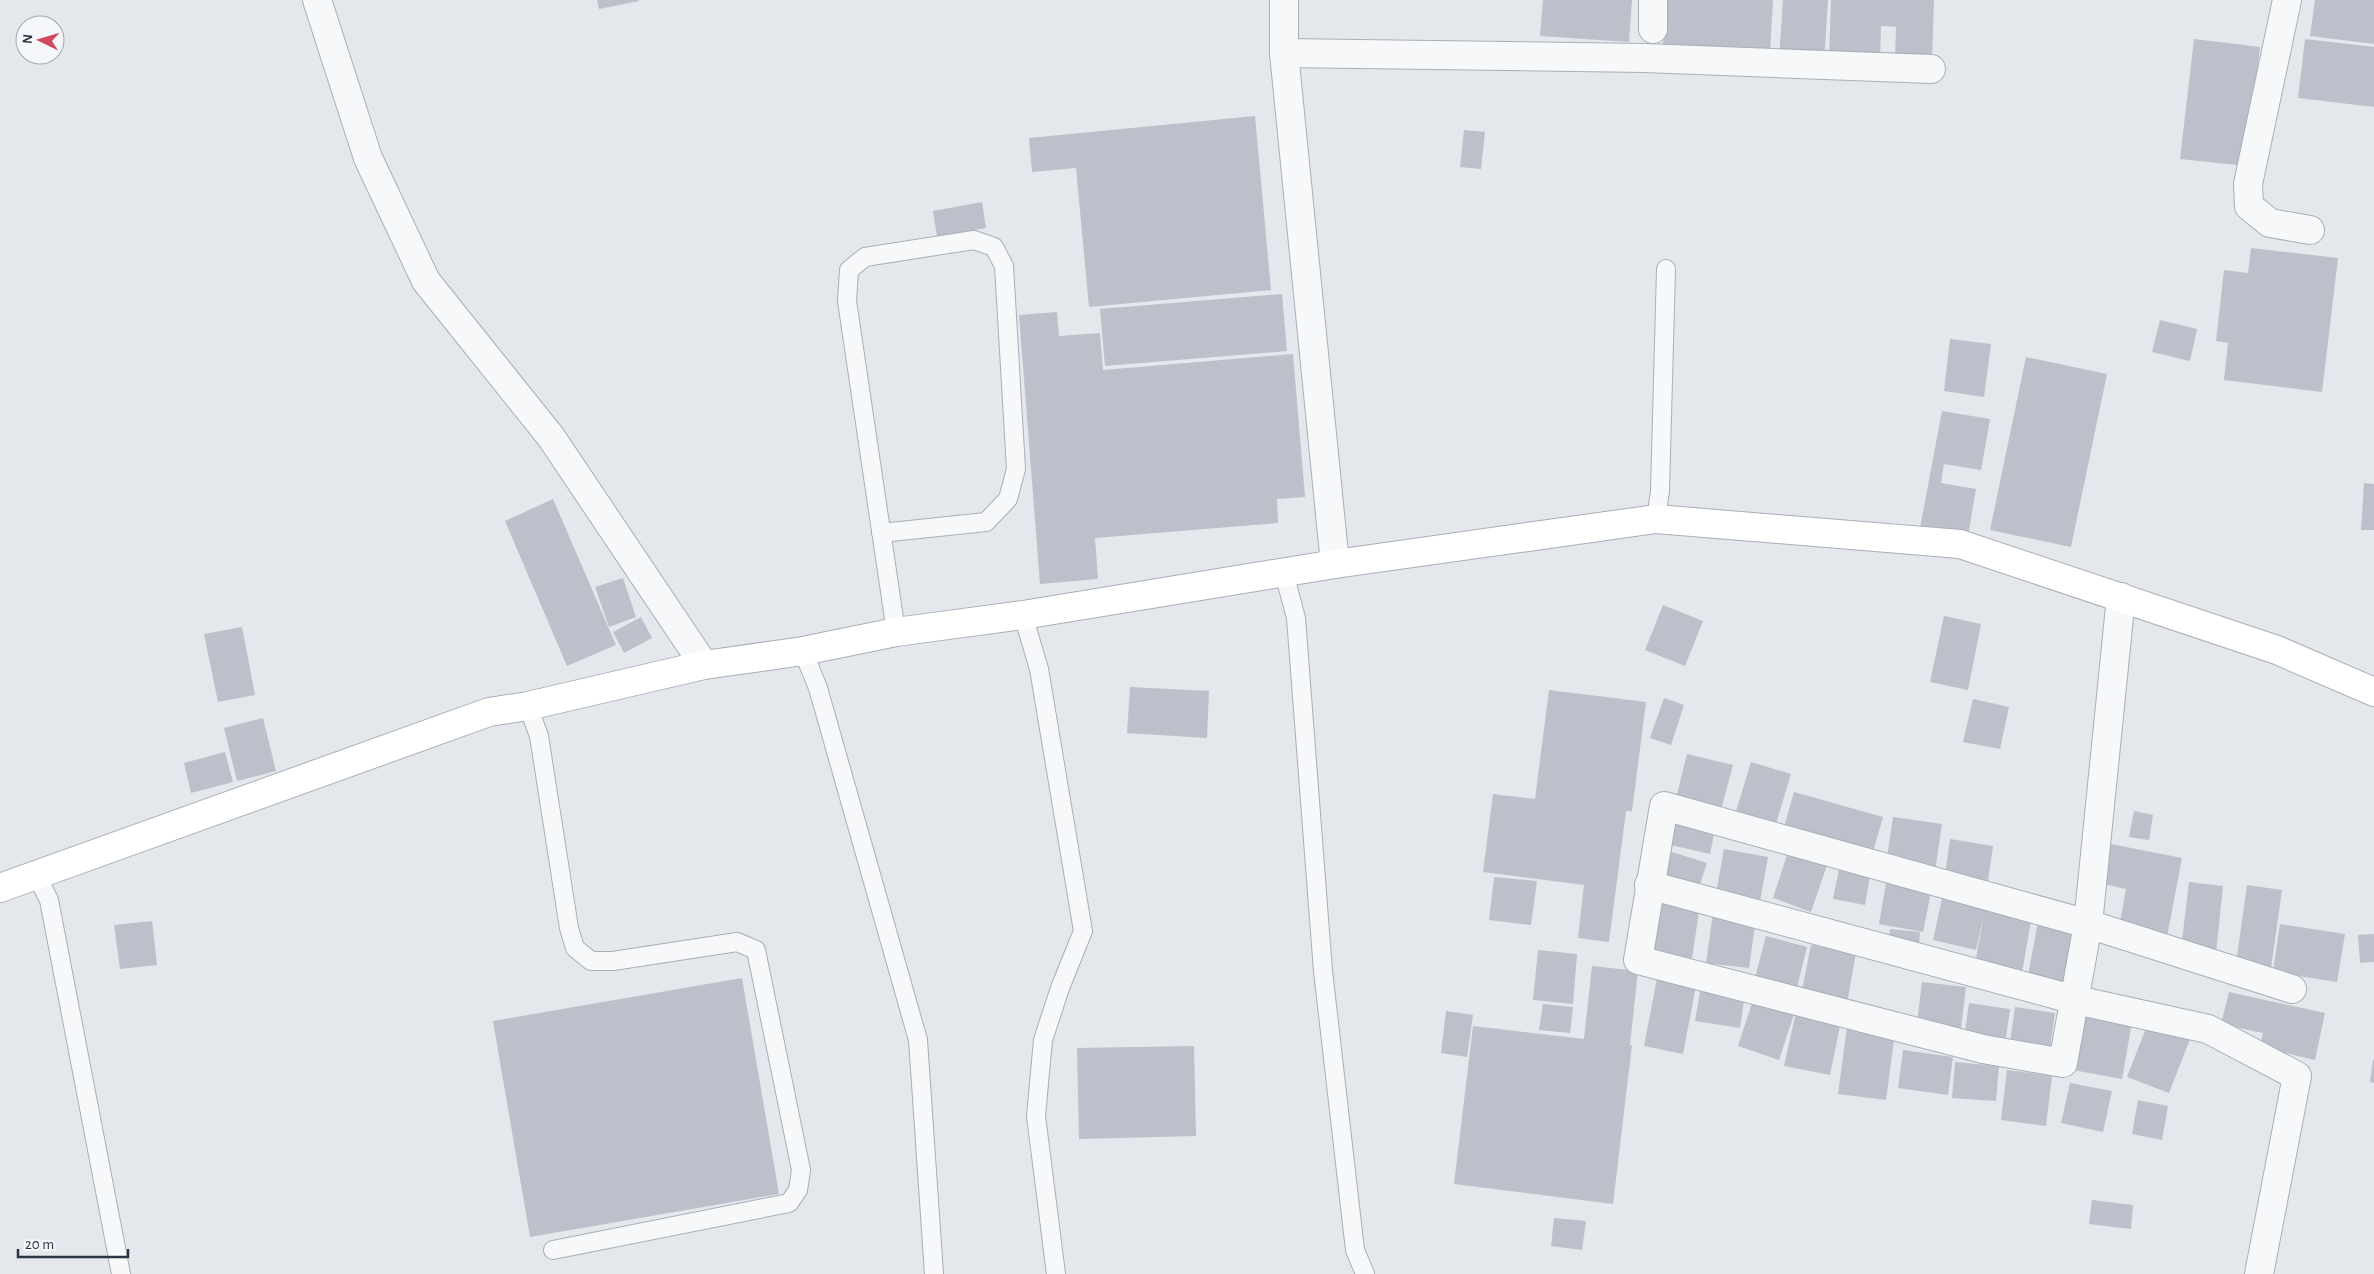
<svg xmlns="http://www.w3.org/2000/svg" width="2374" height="1274" font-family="'Alegreya Sans',sans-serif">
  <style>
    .building { fill: #bbc0ca }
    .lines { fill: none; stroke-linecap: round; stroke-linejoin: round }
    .lane-casing { stroke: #a9aeb7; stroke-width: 20 }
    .street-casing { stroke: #a9aeb7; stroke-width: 30 }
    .secondary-casing { stroke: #a9aeb7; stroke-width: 30 }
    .lane { stroke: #f7f8fa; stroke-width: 18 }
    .street { stroke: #f7f8fa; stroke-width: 28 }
    .secondary { stroke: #fff; stroke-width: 28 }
  </style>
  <rect width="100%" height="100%" fill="#e4e7ec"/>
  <g class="building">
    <polygon points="597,0 638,0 639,1 599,9"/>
    <polygon points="1543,0 1632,0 1629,42 1540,36"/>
    <polygon points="1665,0 1773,0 1770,51 1663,45"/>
    <polygon points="1783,0 1828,0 1824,62 1779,60"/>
    <polygon points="1831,0 1934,0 1932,59 1895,57 1896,27 1881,26 1880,63 1829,61"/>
    <polygon points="2315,0 2374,0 2374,44 2310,36"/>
    <polygon points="2194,39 2260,47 2246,166 2180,159"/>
    <polygon points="2305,39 2374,47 2374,107 2298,98"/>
    <polygon points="1255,116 1271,290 1089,307 1076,168 1032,172 1029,138"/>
    <polygon points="1464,130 1485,132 1481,169 1460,167"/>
    <polygon points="982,202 986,228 937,236 933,211"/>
    <polygon points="2251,248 2338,258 2322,392 2224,380 2228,343 2216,341 2224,270 2248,273"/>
    <polygon points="1282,294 1287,351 1105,366 1100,309"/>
    <polygon points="1057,312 1059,336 1100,333 1103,370 1293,354 1305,497 1277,499 1278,523 1095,538 1098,579 1040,584 1019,315"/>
    <polygon points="2160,320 2197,329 2190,361 2152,352"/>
    <polygon points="1950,339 1991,344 1984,397 1944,391"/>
    <polygon points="2026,357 2107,374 2071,547 1990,530"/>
    <polygon points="1942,411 1990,419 1981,470 1944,464 1941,483 1976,489 1968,536 1920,528"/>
    <polygon points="2364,483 2374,484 2374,530 2361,530"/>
    <polygon points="553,499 616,645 567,666 505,521"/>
    <polygon points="623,578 636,617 609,627 595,587"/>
    <polygon points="1663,605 1703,621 1685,666 1645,650"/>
    <polygon points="1944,616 1981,624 1968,690 1930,682"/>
    <polygon points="641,617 652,638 624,653 613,632"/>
    <polygon points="242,627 255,695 218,702 204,634"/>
    <polygon points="1130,687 1209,691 1207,738 1127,733"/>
    <polygon points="1549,690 1646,702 1632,811 1626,811 1609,942 1578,938 1584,885 1483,872 1493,794 1535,799"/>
    <polygon points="1664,698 1684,705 1671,745 1650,738"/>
    <polygon points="1973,699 2009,707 2000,749 1963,742"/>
    <polygon points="263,718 276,771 237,781 224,728"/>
    <polygon points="225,752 233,782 191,793 184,763"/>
    <polygon points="1687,754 1733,765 1721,810 1676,798"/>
    <polygon points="1751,762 1791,774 1774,830 1734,818"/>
    <polygon points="1794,792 1883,817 1872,855 1783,830"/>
    <polygon points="2134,811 2153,815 2149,840 2129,837"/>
    <polygon points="1893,817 1942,824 1935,871 1886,864"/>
    <polygon points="1671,820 1715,829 1710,854 1666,844"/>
    <polygon points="1950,839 1993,846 1988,881 1945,874"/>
    <polygon points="2111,844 2182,858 2167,937 2119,928 2126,889 2103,884"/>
    <polygon points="1724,849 1768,857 1760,901 1716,894"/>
    <polygon points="1669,851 1707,863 1699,887 1661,876"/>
    <polygon points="1788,852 1827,865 1811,912 1773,898"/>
    <polygon points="1839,869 1870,876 1865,905 1833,899"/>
    <polygon points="1494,877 1537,881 1531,925 1489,920"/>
    <polygon points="1887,878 1932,887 1923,932 1879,924"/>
    <polygon points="2189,882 2223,886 2216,953 2181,949"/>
    <polygon points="2247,885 2282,890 2271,968 2236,963"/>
    <polygon points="1943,894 2032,915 2022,973 1975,964 1984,914 1976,950 1933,940"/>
    <polygon points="1654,899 1700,905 1692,958 1647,952"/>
    <polygon points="1713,913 1756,918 1749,968 1706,963"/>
    <polygon points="152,921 157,965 120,969 114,925"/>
    <polygon points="2038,921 2079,929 2067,989 2027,981"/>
    <polygon points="2280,924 2345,934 2337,982 2273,972"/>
    <polygon points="1890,929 1920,932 1919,946 1889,944"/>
    <polygon points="2374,934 2374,962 2360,963 2358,935"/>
    <polygon points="1766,936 1807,947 1796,992 1754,981"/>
    <polygon points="1811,945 1856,953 1847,1003 1801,995"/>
    <polygon points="1538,950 1577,954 1573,1004 1533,1000"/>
    <polygon points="1592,966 1638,971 1630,1045 1632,1045 1613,1204 1454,1184 1473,1026 1584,1039"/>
    <polygon points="742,978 779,1194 530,1237 493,1021"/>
    <polygon points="1657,978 1696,986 1683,1054 1644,1046"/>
    <polygon points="1922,982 1966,987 1961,1028 1917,1023"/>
    <polygon points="1701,986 1745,994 1740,1028 1695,1021"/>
    <polygon points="2229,992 2325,1013 2315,1060 2260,1047 2263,1033 2221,1024"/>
    <polygon points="1753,1000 1794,1014 1779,1060 1738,1046"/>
    <polygon points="1969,1003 2010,1009 2005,1045 1964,1039"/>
    <polygon points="1543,1004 1573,1007 1570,1033 1539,1030"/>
    <polygon points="2015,1007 2055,1013 2050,1048 2010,1042"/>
    <polygon points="2084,1007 2133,1016 2122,1079 2073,1070"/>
    <polygon points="1446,1011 1473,1015 1467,1057 1441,1053"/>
    <polygon points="1796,1012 1841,1021 1830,1075 1784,1066"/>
    <polygon points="2150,1018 2192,1034 2169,1093 2127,1077"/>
    <polygon points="1847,1027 1895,1033 1886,1100 1838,1094"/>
    <polygon points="1194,1046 1196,1136 1079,1139 1077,1048"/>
    <polygon points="1903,1050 1953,1057 1948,1095 1898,1088"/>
    <polygon points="2373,1060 2374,1060 2374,1083 2370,1082"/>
    <polygon points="1955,1062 1999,1066 1996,1101 1952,1098"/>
    <polygon points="2007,1070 2052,1076 2046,1126 2001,1120"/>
    <polygon points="2070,1083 2112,1091 2103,1132 2061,1123"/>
    <polygon points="2138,1100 2168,1106 2162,1140 2132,1134"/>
    <polygon points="2092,1200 2133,1205 2131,1229 2089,1224"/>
    <polygon points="1554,1218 1586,1221 1582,1250 1551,1246"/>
  </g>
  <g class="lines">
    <defs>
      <g id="lane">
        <polyline points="1656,519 1660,491 1666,269"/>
        <polyline points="881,533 986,522 1008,499 1016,469 1004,266 994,247 974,240 865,257 849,270 847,301 896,632"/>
        <polyline points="1284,573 1296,618 1323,971 1355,1250 1365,1274"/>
        <polyline points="1023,615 1039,669 1083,931 1060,988 1043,1040 1036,1116 1056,1274"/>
        <polyline points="803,651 818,688 918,1040 934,1274"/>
        <polyline points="528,706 539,736 569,928 575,948 591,961 613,961 737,942 756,950 801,1170 798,1190 789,1203 553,1250"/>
        <polyline points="36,874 49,900 121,1274"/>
      </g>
      <g id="street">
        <polyline points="317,0 368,158 426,281 551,437 704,665"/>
        <polyline points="1284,0 1284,53 1335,564"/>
        <polyline points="2287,0 2248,184 2249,206 2270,223 2310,230"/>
        <polyline points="1653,29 1653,0"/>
        <polyline points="1284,53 1644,58 1931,69"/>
        <polyline points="2121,597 2088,924 2063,1063 1983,1049 1638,960 1664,806 2088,924 2292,989"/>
        <polyline points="1649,885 2076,1000 2208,1029 2297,1076 2259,1274"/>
      </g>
      <polyline id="secondary" points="0,888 489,712 528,706 704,665 803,651 896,632 1023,615 1335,564 1656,519 1960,544 2277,650 2374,692"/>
    </defs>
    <use href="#lane" class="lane-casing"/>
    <use href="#street" class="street-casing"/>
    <use href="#secondary" class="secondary-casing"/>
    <use href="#lane" class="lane"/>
    <use href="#street" class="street"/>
    <use href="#secondary" class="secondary"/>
  </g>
  <g transform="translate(40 40) rotate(275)"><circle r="24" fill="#f4f6f9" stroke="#a4a8b1"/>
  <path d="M0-4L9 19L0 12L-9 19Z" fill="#d1495b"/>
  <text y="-8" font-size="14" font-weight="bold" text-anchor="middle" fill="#2b3445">N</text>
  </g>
  <path d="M18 1249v8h110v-8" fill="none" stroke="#2b3445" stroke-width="2.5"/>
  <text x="25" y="1249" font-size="15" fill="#2b3445" stroke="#f4f6f9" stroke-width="4" paint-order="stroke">20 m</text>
</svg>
